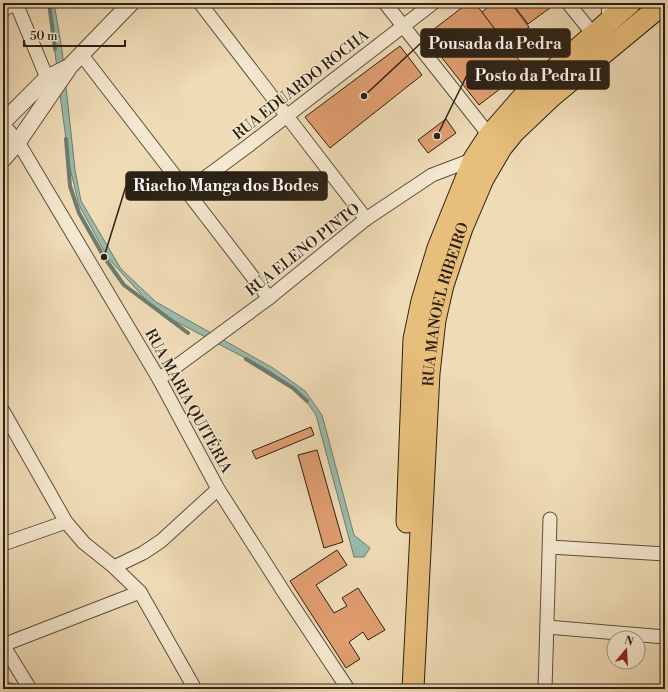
<svg xmlns="http://www.w3.org/2000/svg" width="668" height="692" font-family="'Libre Bodoni',serif">
  <style>
    .green { fill: #c0be89; stroke: #756f4e }
    .water { fill: #9abbac; stroke: #6d7d6f }
    .lines { fill: none; stroke-linecap: round; stroke-linejoin: round }
    .stream { stroke: #6d7d6f; stroke-width: 4 }
    .building { fill: #e19e70; stroke: #2a2014 }
    .minor-casing { stroke: #5b4f3c; stroke-width: 15 }
    .tertiary-casing { stroke: #5b4f3c; stroke-width: 18 }
    .trunk-casing { stroke: #2a2014; stroke-width: 23 }
    .minor { stroke: #f5e8d0; stroke-width: 13 }
    .tertiary { stroke: #f5e8d0; stroke-width: 16 }
    .trunk { stroke: #e8be7b; stroke-width: 21 }
    .labels { text-anchor: middle; dominant-baseline: central; stroke-width: 3; stroke-linejoin: round; paint-order: stroke }
    .street-label { font-size: 15px; fill: #2a2014; stroke: #f5e8d0 }
    .leader { fill: none; stroke: #2a2014; stroke-width: 1.5 }
    .callout-dot { fill: #2a2014; stroke: #f5e8d0; stroke-width: 1.5 }
    .callout { fill: #2a2014; stroke: #2a2014; stroke-width: 1.5 }
    .callout-label { font-size: 16px; text-anchor: middle; font-weight: bold; fill: #fff }
  </style>
  <rect width="100%" height="100%" fill="#efdbb6"/>
  <filter id="stains"><feTurbulence type="fractalNoise" baseFrequency=".005" numOctaves="4"/><feColorMatrix values="0 0 0 0 .2 0 0 0 0 .09 0 0 0 0 .02 0 0 0 .5 -.17"/></filter>
  <radialGradient id="worn" r=".72"><stop offset=".6" stop-color="#630" stop-opacity="0"/><stop offset="1" stop-color="#630" stop-opacity=".3"/></radialGradient>
  <polygon class="green" points="3,681 18,685 21,689 3,689"/>
  <polygon class="water" points="49,3 54,3 62,50 75,170 81,201 121,269 156,302 273,368 305,391 322,415 354,535 370,548 364,557 354,557 316,415 302,395 270,371 173,320 148,302 108,258 79,205 70,168 61,102"/>
  <g class="lines">
    <g class="stream">
      <polyline points="49,3 55,49"/>
      <polyline points="66,139 70,186 79,213 104,257 124,285 188,333"/>
      <polyline points="246,359 293,388 307,401"/>
    </g>
  </g>
  <g class="building">
    <polygon points="468,3 475,3 526,69 479,105 425,36"/>
    <polygon points="493,3 511,3 529,27 506,44 482,12"/>
    <polygon points="512,3 552,3 554,5 528,24"/>
    <polygon points="400,46 422,75 330,148 305,117"/>
    <polygon points="446,119 456,133 428,153 418,140"/>
    <polygon points="311,427 314,435 256,459 252,451"/>
    <polygon points="317,450 343,542 324,548 298,455"/>
    <polygon points="337,550 347,565 316,585 334,613 347,606 342,598 358,588 385,630 368,640 363,632 349,642 360,659 346,668 290,581"/>
  </g>
  <g class="lines">
    <defs>
      <g id="minor">
        <polyline points="16,3 47,78"/>
        <polyline points="200,3 366,219"/>
        <polyline points="385,3 493,140"/>
        <polyline points="568,3 593,34"/>
        <polyline points="608,3 609,21"/>
        <polyline points="3,10 16,3"/>
        <polyline points="81,54 269,298"/>
        <polyline points="3,126 9,131 18,142 159,379 218,489 285,594 348,689"/>
        <polyline points="187,191 248,146 433,3"/>
        <polyline points="159,379 269,298 366,219 432,175 474,159"/>
        <polyline points="3,411 66,522 84,543 114,567 140,592 195,689"/>
        <polyline points="3,544 66,522"/>
        <polyline points="550,547 665,554"/>
        <polyline points="114,567 143,553 161,541 218,489"/>
        <polyline points="547,627 665,637"/>
        <polyline points="3,645 140,592"/>
        <polyline points="3,645 30,689"/>
        <polyline points="545,689 550,519"/>
      </g>
      <g id="tertiary">
        <polyline points="3,122 47,78 67,68"/>
        <polyline points="3,159 18,142 70,66 131,3"/>
      </g>
      <g id="trunk">
        <polyline points="407,522 414,339 422,301 438,248 474,159 489,136 524,96 630,3"/>
        <path id="s1" d="M413 689 429 373 435 320 443 285 462 228 483 179 501 148 514 132 552 96 664 3"/>
      </g>
    </defs>
    <use href="#minor" class="minor-casing"/>
    <use href="#tertiary" class="tertiary-casing"/>
    <use href="#trunk" class="trunk-casing"/>
    <use href="#minor" class="minor"/>
    <use href="#tertiary" class="tertiary"/>
    <use href="#trunk" class="trunk"/>
  </g>
  <g class="labels">
    <g class="street-label">
      <text transform="translate(301 85) rotate(-38)">RUA EDUARDO ROCHA</text>
      <text transform="translate(303 250) rotate(-38)">RUA ELENO PINTO</text>
      <text stroke="none"><textPath href="#s1" startOffset="387">RUA MANOEL RIBEIRO</textPath></text>
      <text transform="translate(188 401) rotate(61)">RUA MARIA QUITÉRIA</text>
    </g>
  </g>
  <path class="leader" d="M364 96L421 43M437 136L467 75M104 257L126 186"/>
  <g class="callout-dot">
    <circle cx="364" cy="96" r="4"/>
    <circle cx="437" cy="136" r="4"/>
    <circle cx="104" cy="257" r="4"/>
  </g>
  <g class="callout">
    <rect x="421" y="29" width="149" height="28" rx="4"/>
    <rect x="467" y="61" width="142" height="28" rx="4"/>
    <rect x="126" y="172" width="201" height="28" rx="4"/>
  </g>
  <g class="callout-label">
    <text x="495" y="49">Pousada da Pedra</text>
    <text x="538" y="81">Posto da Pedra II</text>
    <text x="226" y="191">Riacho Manga dos Bodes</text>
  </g>
  <rect width="668" height="692" fill="none" stroke="#efdbb6" stroke-width="16"/>
  <rect x="4" y="4" width="660" height="684" fill="none" stroke="#2a2014" stroke-width="2"/>
  <rect x="8" y="8" width="652" height="676" fill="none" stroke="#2a2014"/>
  <g transform="translate(626 650) rotate(18)"><circle r="19" fill="#f5e8d0" stroke="#a49885"/>
  <path d="M0-3L7 15L0 10L-7 15Z" fill="#8f2418"/>
  <text y="-6" font-size="11" font-weight="bold" text-anchor="middle" fill="#2a2014">N</text>
  </g>
  <path d="M24 40v6h101v-6" fill="none" stroke="#2a2014" stroke-width="2"/>
  <text x="30" y="40" font-size="12" fill="#2a2014" stroke="#f5e8d0" stroke-width="3" paint-order="stroke">50 m</text>
  <rect width="100%" height="100%" filter="url(#stains)"/>
  <rect width="100%" height="100%" fill="url(#worn)"/>
</svg>
